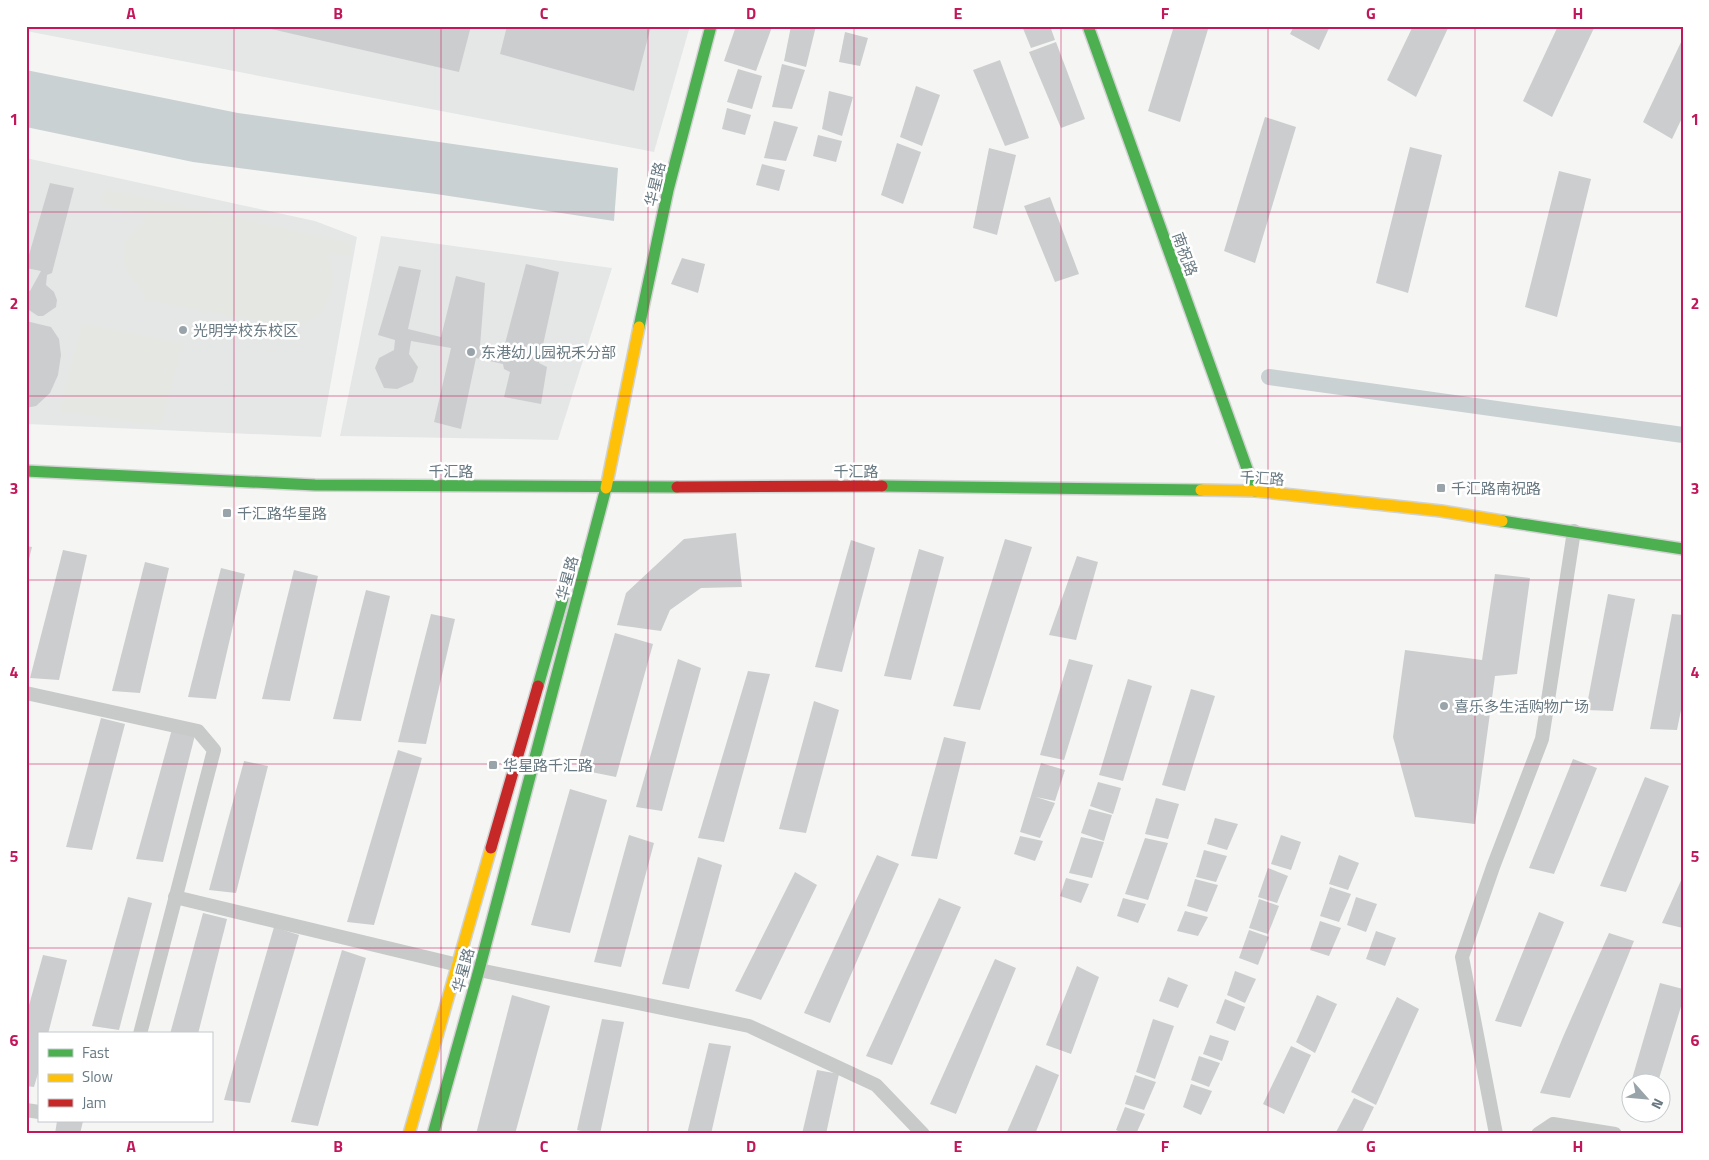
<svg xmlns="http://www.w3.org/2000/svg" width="1709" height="1160" font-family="'Titillium Web','Noto Sans SC',sans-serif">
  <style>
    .built { fill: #e5e7e7 }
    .green { fill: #e4e7e2 }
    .water { fill: #c9d1d3 }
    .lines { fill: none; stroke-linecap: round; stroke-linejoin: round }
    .canal { stroke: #c9d1d3; stroke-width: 16 }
    .building { fill: #cccdce }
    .fast-casing { stroke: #d1d2d2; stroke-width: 14 }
    .slow-casing { stroke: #d1d2d2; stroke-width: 14 }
    .jam-casing { stroke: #d1d2d2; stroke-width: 14 }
    .street { stroke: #c8caca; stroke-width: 14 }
    .fast { stroke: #4caf50; stroke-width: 11 }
    .slow { stroke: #ffc107; stroke-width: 11 }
    .jam { stroke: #c62828; stroke-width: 11 }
    .grid { fill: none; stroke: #c2185b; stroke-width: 1; stroke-opacity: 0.55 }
    .poi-dot { fill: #99a4aa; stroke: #fff; stroke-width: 2 }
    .labels { text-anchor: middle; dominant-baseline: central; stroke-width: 5; stroke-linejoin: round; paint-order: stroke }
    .street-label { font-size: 15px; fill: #687982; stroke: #fff }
    .poi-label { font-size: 15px; fill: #687982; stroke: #fff; text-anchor: start }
    .neatline { fill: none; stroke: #c2185b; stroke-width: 2 }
    .grid-label { font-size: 16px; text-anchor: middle; font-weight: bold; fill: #c2185b }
  </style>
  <rect width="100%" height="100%" fill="#f5f5f4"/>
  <g class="built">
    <polygon points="26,26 690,26 654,152 26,31"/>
    <polygon points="26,158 315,221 357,237 321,437 26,424"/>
    <polygon points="381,236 612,268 558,440 340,436"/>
  </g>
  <g class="green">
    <path d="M106 189 353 243 351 256 327 253 332 270 333 280 329 297 319 316 291 327 161 303 143 298 144 292C131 280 115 258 127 240 133 231 141 224 147 215L100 204Z"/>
    <polygon points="82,324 183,343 160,426 59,411"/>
  </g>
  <polygon class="water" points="26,70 238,113 618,168 614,221 436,194 193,162 26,127"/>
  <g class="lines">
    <polyline class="canal" points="1269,377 1683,435"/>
  </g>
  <g class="building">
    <polygon points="258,26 471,26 459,72"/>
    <polygon points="507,26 651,26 634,91 500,54"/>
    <polygon points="736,26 772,27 756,71 724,61"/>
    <polygon points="791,26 816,26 806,67 784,61"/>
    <polygon points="1022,26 1050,26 1055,40 1031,48"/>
    <polygon points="1174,26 1209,26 1180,122 1148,111"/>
    <polygon points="1294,26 1330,26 1319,50 1290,34"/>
    <polygon points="1413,26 1449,26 1416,97 1387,80"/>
    <polygon points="1558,26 1595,26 1552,117 1523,101"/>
    <polygon points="845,32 868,38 860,66 839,62"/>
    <polygon points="1683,38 1683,116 1672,139 1643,122"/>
    <polygon points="1056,42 1085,119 1061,128 1029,52"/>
    <polygon points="1000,60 1029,138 1005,146 973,70"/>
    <polygon points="782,64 805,70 792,109 772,107"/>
    <polygon points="738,69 762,76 752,109 727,102"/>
    <polygon points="916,86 940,95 922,146 900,137"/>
    <polygon points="829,91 853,97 842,136 822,129"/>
    <polygon points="727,108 751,115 745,135 722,129"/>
    <polygon points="1265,117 1296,127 1255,263 1224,251"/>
    <polygon points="774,121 798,127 786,161 764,158"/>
    <polygon points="818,135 842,141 836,162 813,156"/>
    <polygon points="897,143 921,152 903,204 881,195"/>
    <polygon points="1410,147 1442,155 1408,293 1376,283"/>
    <polygon points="989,148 1016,155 997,235 973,228"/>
    <polygon points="762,164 785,170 779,191 756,185"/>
    <polygon points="1559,171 1591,179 1557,317 1525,307"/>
    <polygon points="50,183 74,188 52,273 47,275 46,285 54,292 57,300 56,307 43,316 38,316 26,308 26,290 30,291 41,271 26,268 26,265"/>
    <polygon points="1050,197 1079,274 1055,282 1024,206"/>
    <polygon points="682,258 705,264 698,293 671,284"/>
    <polygon points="526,264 559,272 539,363 547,367 541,404 504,397 510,372 504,369 503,364 476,358 461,429 434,422 451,348 411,341 409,354 418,367 413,382 397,389 384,388 375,368 379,358 394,350 395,340 378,335 399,266 421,270 408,329 441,337 456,276 485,283 480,346 503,351"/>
    <polygon points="26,321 51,327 59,339 61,355 58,375 50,393 36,406 26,408"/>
    <polygon points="736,533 742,587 701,588 670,610 661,631 617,625 626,593 684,539"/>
    <polygon points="1005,539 1032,547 980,710 953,706"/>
    <polygon points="851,540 875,548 842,672 815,667"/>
    <polygon points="26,546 32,547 27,567 26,567"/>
    <polygon points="919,549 944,557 911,680 884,676"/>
    <polygon points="63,550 87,555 59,680 30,678"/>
    <polygon points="1077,556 1098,562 1076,640 1049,635"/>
    <polygon points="145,562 169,568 140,693 112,691"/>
    <polygon points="221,568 245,574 216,699 188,697"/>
    <polygon points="294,570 318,576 290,701 262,699"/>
    <polygon points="1495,574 1530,578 1517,674 1495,676 1475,824 1415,817 1393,737 1405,650 1482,660"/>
    <polygon points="366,590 390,596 361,721 333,719"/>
    <polygon points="1608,594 1635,599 1613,711 1586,710"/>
    <polygon points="431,614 455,619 426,744 398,742"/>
    <polygon points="1672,614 1683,615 1683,700 1677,730 1650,729"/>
    <polygon points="615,633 653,644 616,777 576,769"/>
    <polygon points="678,659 701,668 662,811 636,807"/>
    <polygon points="1069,659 1093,665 1064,760 1040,755"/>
    <polygon points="748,671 770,674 724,842 698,838"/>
    <polygon points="1128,679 1152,686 1123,781 1099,775"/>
    <polygon points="1191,689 1215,696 1185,791 1162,785"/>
    <polygon points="814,701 839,710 806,833 779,829"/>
    <polygon points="101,718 125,724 92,850 66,847"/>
    <polygon points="172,729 195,735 163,862 136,859"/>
    <polygon points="944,737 966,742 937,859 911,856"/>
    <polygon points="398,750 422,758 374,925 347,922"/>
    <polygon points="1573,759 1597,768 1554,874 1529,868"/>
    <polygon points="244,761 268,766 236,893 209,890"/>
    <polygon points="1041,763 1065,770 1055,801 1036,797 1055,803 1040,838 1020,832"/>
    <polygon points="1645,777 1669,786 1626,892 1600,886"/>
    <polygon points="1098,782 1121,788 1113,814 1090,806"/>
    <polygon points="570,789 607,800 570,933 531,925"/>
    <polygon points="1156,798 1179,804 1168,839 1145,834"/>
    <polygon points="1089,809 1112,815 1104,841 1081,833"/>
    <polygon points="1215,818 1238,824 1227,850 1207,844"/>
    <polygon points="629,835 654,843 621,967 594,962"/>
    <polygon points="1281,835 1301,842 1291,870 1271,864"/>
    <polygon points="1020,836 1043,841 1035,861 1014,854"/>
    <polygon points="1081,837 1104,842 1092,878 1069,873"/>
    <polygon points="1145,838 1168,843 1148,900 1125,894"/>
    <polygon points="1204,850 1227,856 1216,882 1196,877"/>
    <polygon points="877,855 899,864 830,1023 804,1013"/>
    <polygon points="1339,855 1359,863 1348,890 1329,884"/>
    <polygon points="698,857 722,865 689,989 662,984"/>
    <polygon points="1268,868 1288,876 1277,903 1258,897"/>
    <polygon points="795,872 817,885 761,1000 735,991"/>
    <polygon points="1683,876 1683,928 1662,923"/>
    <polygon points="1066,878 1089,884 1081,903 1060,896"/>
    <polygon points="1195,879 1218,885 1207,912 1187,906"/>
    <polygon points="1330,887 1351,894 1339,922 1320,916"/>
    <polygon points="128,897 152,903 119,1030 92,1026"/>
    <polygon points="1356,897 1377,904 1366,932 1347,925"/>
    <polygon points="939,898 961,907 892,1065 866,1056"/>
    <polygon points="1123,898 1146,904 1138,923 1117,916"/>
    <polygon points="1259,899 1279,906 1268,934 1249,928"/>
    <polygon points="1185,911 1208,917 1198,936 1177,931"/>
    <polygon points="1539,912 1564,922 1521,1027 1495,1021"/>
    <polygon points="203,913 227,919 198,1034 170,1034"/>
    <polygon points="1320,921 1341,928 1329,956 1310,950"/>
    <polygon points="274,927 299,935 250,1103 224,1100"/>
    <polygon points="1249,930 1269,937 1258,965 1239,958"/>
    <polygon points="1376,931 1396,938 1385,966 1366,959"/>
    <polygon points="1609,933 1634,941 1570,1098 1540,1093 1563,1037"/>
    <polygon points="342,950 366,958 318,1126 291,1122"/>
    <polygon points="43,955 67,960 48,1034 39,1034 39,1070 34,1087 26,1086 26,1016"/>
    <polygon points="995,959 1016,968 956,1114 930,1104"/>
    <polygon points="1077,966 1099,977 1071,1054 1046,1045"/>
    <polygon points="1235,971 1256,979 1245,1003 1227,995"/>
    <polygon points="1168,977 1188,985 1178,1008 1159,1001"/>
    <polygon points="1660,983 1683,989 1683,1000 1658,1082 1632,1082 1632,1096 1627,1096"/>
    <polygon points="512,995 550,1006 515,1134 476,1134"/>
    <polygon points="1317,995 1337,1004 1315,1053 1296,1042"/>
    <polygon points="1397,997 1419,1009 1376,1105 1351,1092"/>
    <polygon points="1225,999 1245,1007 1235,1031 1216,1023"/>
    <polygon points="602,1019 624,1022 600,1134 595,1134 577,1130"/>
    <polygon points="1153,1019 1174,1026 1155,1079 1136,1072"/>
    <polygon points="1210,1035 1229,1041 1222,1061 1203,1054"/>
    <polygon points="709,1043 731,1046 711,1134 687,1134"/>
    <polygon points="1291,1046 1311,1055 1284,1114 1263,1104"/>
    <polygon points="1199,1056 1220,1063 1209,1087 1191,1080"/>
    <polygon points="1036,1065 1059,1075 1035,1134 1006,1134"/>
    <polygon points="817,1070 839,1074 826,1134 802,1134"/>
    <polygon points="1135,1075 1156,1082 1144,1110 1125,1104"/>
    <polygon points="1191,1084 1212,1091 1201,1115 1183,1107"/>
    <polygon points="1354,1098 1374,1107 1361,1134 1335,1134"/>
    <polygon points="1125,1107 1145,1114 1136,1134 1125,1134 1116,1130"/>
    <polygon points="57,1121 83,1121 80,1134 55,1134"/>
  </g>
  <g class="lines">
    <defs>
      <g id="fast">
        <polyline points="1088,26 1255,491"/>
        <polyline points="639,327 668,190 711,26"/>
        <polyline points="26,471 315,485 677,487"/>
        <polyline points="882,486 1201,490"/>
        <polyline points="1502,521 1683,549"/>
        <polyline points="538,686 563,598"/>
        <polyline points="433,1134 479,970 606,488"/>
      </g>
      <g id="slow">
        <polyline points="606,488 639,327"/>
        <polyline points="1201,490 1255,491 1441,511 1502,521"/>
        <polyline points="409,1134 491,848"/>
      </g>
      <g id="jam">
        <polyline points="677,487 882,486"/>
        <polyline points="491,848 538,686"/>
      </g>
    </defs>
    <use href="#fast" class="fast-casing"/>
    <use href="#slow" class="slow-casing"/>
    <use href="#jam" class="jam-casing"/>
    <g class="street">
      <polyline points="26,693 198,731 214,750 140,1034"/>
      <polyline points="175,897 479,970 749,1026 876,1085 923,1134"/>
      <polyline points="26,1110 39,1112"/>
      <polyline points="1496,1134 1462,957 1493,867 1542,739 1574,531"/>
      <polyline points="1538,1134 1553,1124 1615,1134"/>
    </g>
    <use href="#fast" class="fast"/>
    <use href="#slow" class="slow"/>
    <use href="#jam" class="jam"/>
  </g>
  <path class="grid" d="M234 26V1134M441 26V1134M648 26V1134M854 26V1134M1061 26V1134M1268 26V1134M1475 26V1134M26 212H1683M26 396H1683M26 580H1683M26 764H1683M26 948H1683"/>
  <g class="poi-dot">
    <circle cx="183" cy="330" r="5"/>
    <circle cx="471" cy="352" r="5"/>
    <rect x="1436" y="483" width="10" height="10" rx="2.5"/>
    <rect x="222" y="508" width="10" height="10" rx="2.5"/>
    <circle cx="1444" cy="706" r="5"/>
    <rect x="488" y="760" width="10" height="10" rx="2.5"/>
  </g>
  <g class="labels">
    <g class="street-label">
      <text transform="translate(655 184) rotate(-77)">华星路</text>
      <text transform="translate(1185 254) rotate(70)">南祝路</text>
      <text x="451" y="471">千汇路</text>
      <text x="856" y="471">千汇路</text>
      <text transform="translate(1262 478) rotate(4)">千汇路</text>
      <text transform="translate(567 578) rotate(-75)">华星路</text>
      <text transform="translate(463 970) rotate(-75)">华星路</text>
    </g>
    <g class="poi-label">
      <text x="193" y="330">光明学校东校区</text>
      <text x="481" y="352">东港幼儿园祝禾分部</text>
      <text x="1451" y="488">千汇路南祝路</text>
      <text x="237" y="513">千汇路华星路</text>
      <text x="1454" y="706">喜乐多生活购物广场</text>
      <text x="503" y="765">华星路千汇路</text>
    </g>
  </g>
  <rect width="1709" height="1160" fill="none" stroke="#ffffff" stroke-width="55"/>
  <rect x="38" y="1032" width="175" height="90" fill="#ffffff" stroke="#c3c9cd"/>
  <rect x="48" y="1049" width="25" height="8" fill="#4caf50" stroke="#c3c9cd"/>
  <text x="82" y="1058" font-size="15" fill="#687982">Fast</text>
  <rect x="48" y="1074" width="25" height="8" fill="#ffc107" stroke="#c3c9cd"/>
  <text x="82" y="1082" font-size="15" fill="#687982">Slow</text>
  <rect x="48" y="1099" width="25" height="8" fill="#c62828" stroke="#c3c9cd"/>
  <text x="82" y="1108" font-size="15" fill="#687982">Jam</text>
  <g transform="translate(1646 1098) rotate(117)"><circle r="24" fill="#ffffff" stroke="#c3c9cd"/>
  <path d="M0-4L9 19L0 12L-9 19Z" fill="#99a4aa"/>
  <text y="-8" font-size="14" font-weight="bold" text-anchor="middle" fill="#687982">N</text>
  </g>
  <rect x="28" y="28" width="1654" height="1104" class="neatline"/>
  <g class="grid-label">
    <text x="131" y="19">A</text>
    <text x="338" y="19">B</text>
    <text x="544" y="19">C</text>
    <text x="751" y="19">D</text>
    <text x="958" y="19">E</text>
    <text x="1165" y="19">F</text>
    <text x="1371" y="19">G</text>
    <text x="1578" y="19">H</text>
    <text x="14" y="125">1</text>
    <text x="1695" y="125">1</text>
    <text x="14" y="309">2</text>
    <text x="1695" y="309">2</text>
    <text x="14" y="494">3</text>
    <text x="1695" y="494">3</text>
    <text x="14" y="678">4</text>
    <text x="1695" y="678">4</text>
    <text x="14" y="862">5</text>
    <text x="1695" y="862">5</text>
    <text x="14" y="1046">6</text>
    <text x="1695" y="1046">6</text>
    <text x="131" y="1152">A</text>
    <text x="338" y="1152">B</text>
    <text x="544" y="1152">C</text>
    <text x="751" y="1152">D</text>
    <text x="958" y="1152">E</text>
    <text x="1165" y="1152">F</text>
    <text x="1371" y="1152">G</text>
    <text x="1578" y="1152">H</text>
  </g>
</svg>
